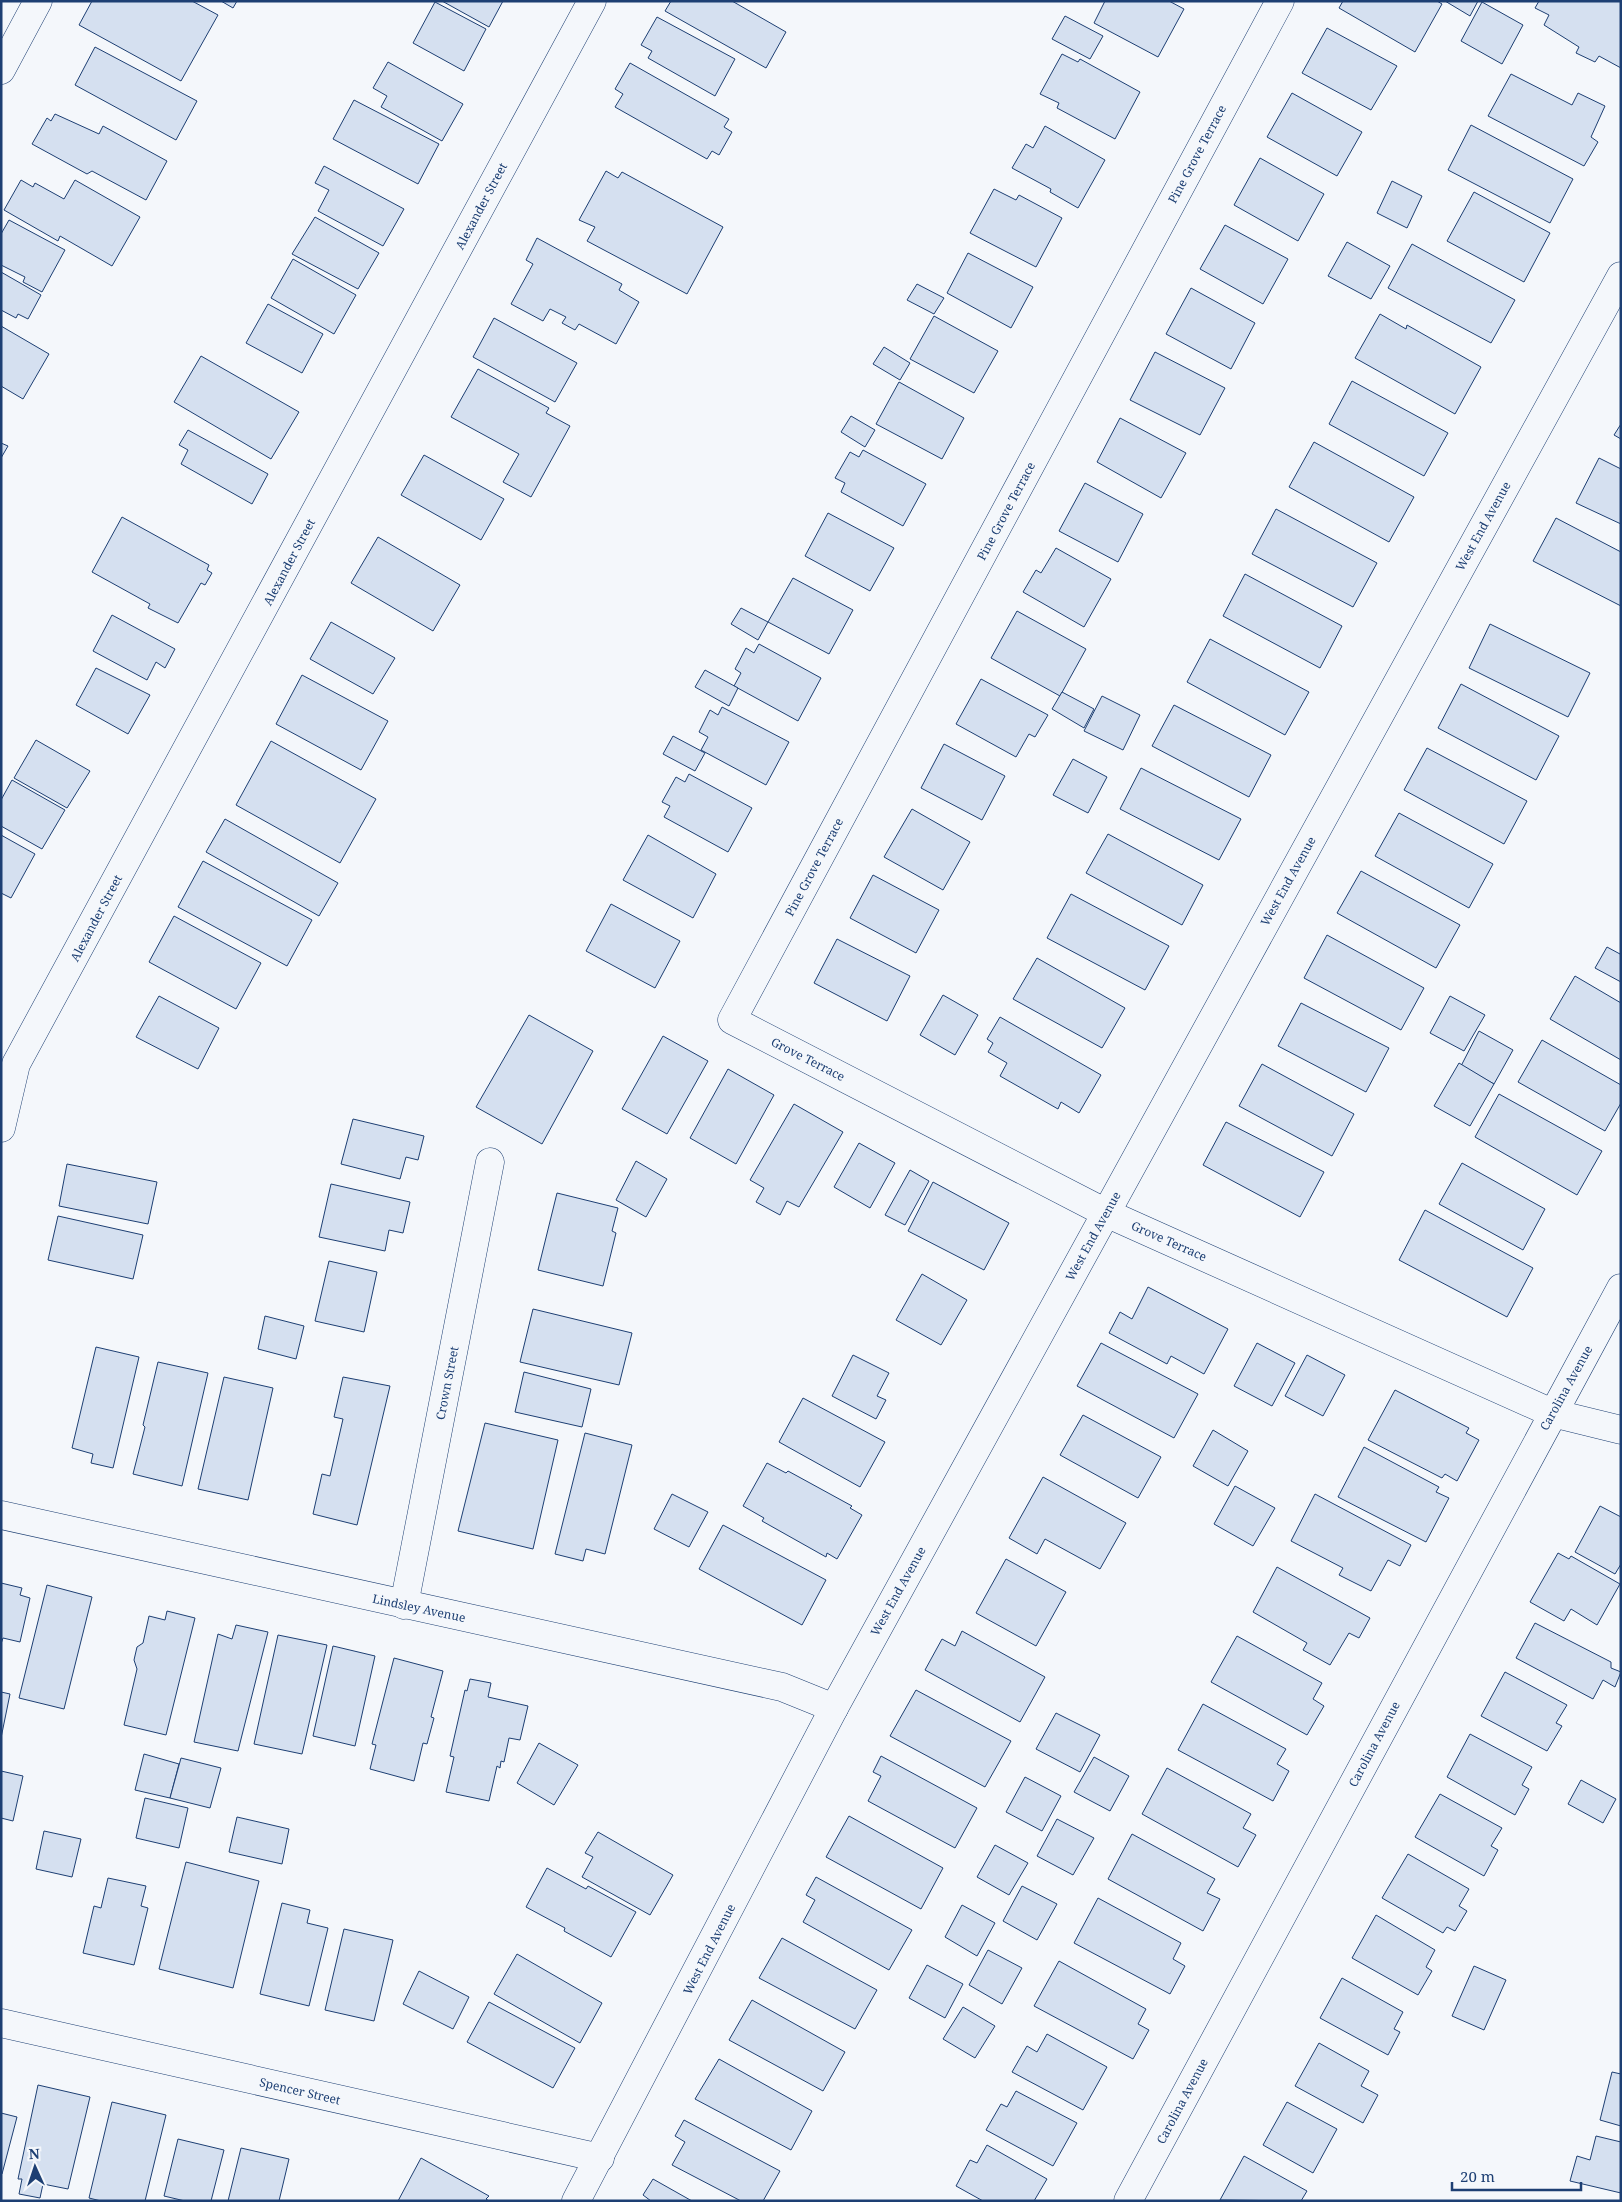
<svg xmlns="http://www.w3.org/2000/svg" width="1622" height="2202" font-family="'Noto Serif',serif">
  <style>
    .building { fill: #d5e0f0; stroke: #1d3f73 }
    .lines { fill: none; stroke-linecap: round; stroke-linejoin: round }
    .minor-casing { stroke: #1d3f73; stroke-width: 29 }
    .minor { stroke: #f4f7fb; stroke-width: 28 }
    .labels { text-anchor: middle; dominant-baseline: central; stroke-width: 4; stroke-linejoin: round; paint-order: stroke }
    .street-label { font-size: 12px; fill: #1d3f73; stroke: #f4f7fb }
  </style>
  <rect width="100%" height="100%" fill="#f4f7fb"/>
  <g class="building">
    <polygon points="92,1 192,1 218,15 181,81 79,25"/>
    <polygon points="221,1 237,1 233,8"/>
    <polygon points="442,1 503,1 489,27"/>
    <polygon points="671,1 732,1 786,32 766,68 665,11"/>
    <polygon points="1105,1 1169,1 1184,9 1158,57 1094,23"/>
    <polygon points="1343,1 1437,1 1442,4 1415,52 1339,8"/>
    <polygon points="1445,1 1478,1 1470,16"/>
    <polygon points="1539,1 1621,1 1621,68 1599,56 1595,62 1576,53 1579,47 1544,25 1549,15 1535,8"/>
    <polygon points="435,2 486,29 464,71 413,43"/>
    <polygon points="1482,2 1523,25 1502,64 1461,41"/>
    <polygon points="1065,16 1103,36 1090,59 1052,39"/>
    <polygon points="657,17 735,59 715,96 648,58 652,51 641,45"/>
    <polygon points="1327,28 1397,66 1371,110 1302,73"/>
    <polygon points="95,47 197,101 176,140 75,85"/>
    <polygon points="1062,54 1078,62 1080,59 1140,92 1115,139 1057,108 1059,103 1040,94"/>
    <polygon points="388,62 463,104 442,141 381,107 387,96 373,88"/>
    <polygon points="630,63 729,119 724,127 732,132 719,155 712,151 707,159 615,107 623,94 615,89"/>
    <polygon points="1511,74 1572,105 1578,93 1605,106 1591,137 1598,142 1584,166 1488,116"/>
    <polygon points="1292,93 1362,132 1337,176 1267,137"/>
    <polygon points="354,100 439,144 418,184 333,139"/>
    <polygon points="55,114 99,134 103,126 167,161 146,200 92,171 87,174 32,144 47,118 51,121"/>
    <polygon points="1471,125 1573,179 1550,223 1448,170"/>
    <polygon points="1045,126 1105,160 1078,208 1050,192 1051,189 1012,168 1026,144 1033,148"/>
    <polygon points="1260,158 1324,194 1298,241 1234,205"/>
    <polygon points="324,166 404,209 383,246 318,211 329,190 315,183"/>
    <polygon points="606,171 618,178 622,172 723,227 687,294 587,241 595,227 579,220"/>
    <polygon points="21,180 33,187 35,183 64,199 75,180 140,217 112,266 60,236 58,241 4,210"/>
    <polygon points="1392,181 1422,196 1407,228 1377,213"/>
    <polygon points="994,189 1016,200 1019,195 1062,218 1036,267 970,233"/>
    <polygon points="1474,192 1550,233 1524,282 1447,241"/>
    <polygon points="315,217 379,253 358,289 292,254"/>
    <polygon points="9,220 65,250 42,292 23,282 25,277 1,265 1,234"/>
    <polygon points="1225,225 1288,259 1263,304 1200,269"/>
    <polygon points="537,238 622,284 619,290 639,302 616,344 579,324 575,330 562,323 566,317 550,309 543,321 511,304 533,264 526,260"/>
    <polygon points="1347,242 1390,266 1371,299 1328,276"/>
    <polygon points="1412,244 1515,300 1491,343 1388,288"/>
    <polygon points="968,253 1033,287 1011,328 947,293"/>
    <polygon points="293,259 356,295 334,334 271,298"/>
    <polygon points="1,272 41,295 28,319 18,314 16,318 1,310"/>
    <polygon points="917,284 944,298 934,314 907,300"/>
    <polygon points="1191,288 1255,323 1231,369 1166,334"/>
    <polygon points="268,304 323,334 302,373 246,343"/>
    <polygon points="1380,314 1406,329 1407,325 1481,367 1455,414 1355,358"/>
    <polygon points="934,316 998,351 974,393 910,359"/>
    <polygon points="494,318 577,363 555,402 473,357"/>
    <polygon points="1,326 49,354 23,399 1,386"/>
    <polygon points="884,347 910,363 900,380 873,364"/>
    <polygon points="1155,352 1225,388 1200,435 1130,400"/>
    <polygon points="201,356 299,412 271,459 174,402"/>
    <polygon points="478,369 549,408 546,413 570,426 531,497 503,482 519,454 451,417"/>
    <polygon points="1352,381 1448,433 1424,476 1329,424"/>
    <polygon points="899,382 964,418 942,459 876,424"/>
    <polygon points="851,416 875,430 865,447 841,432"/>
    <polygon points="1120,418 1186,453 1161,498 1097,462"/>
    <polygon points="1621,424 1621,439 1614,435"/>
    <polygon points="188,430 268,474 252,504 181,464 188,450 179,445"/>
    <polygon points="1314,442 1414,497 1389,542 1289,487"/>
    <polygon points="1,443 8,446 1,458"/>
    <polygon points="863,450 926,484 903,526 841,492 845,483 835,478 850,452 859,457"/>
    <polygon points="424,455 504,499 481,540 401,495"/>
    <polygon points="1599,458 1621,469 1621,524 1576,503"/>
    <polygon points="1085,483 1143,514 1118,562 1059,531"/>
    <polygon points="1276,509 1377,563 1353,607 1252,554"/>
    <polygon points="828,513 894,548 870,591 805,556"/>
    <polygon points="122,517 209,565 207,570 212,573 205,585 201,583 178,623 148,608 150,604 92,572"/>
    <polygon points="1556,518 1621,552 1621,606 1533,561"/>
    <polygon points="378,537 460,585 433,631 351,583"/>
    <polygon points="1056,548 1111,579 1084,627 1023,592 1036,570 1041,573"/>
    <polygon points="1245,574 1342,626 1320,668 1223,616"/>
    <polygon points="793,578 853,610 829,654 768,622"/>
    <polygon points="741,608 768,622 758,640 731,624"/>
    <polygon points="1017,611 1086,649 1060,696 991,658"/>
    <polygon points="112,615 175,649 165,668 156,662 147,680 93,651"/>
    <polygon points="331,622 395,658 373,694 310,659"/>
    <polygon points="1490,624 1590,673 1568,717 1469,668"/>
    <polygon points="1210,639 1309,692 1285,735 1187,682"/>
    <polygon points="759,644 821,678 798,721 734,686 741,673 735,669 746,648 754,653"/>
    <polygon points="96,668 150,695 128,734 76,705"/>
    <polygon points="705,670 738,688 729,706 695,687"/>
    <polygon points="302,675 388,721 361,770 276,724"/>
    <polygon points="981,679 1048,715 1035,737 1029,734 1016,757 956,724"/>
    <polygon points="1461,684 1559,736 1536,780 1438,728"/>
    <polygon points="1062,692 1094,709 1084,728 1052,709"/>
    <polygon points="1102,696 1140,715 1123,750 1084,731"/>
    <polygon points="1174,705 1271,755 1249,797 1152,746"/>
    <polygon points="722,707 789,742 766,785 701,750 708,737 699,732 710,710 718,715"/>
    <polygon points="673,736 705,753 695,771 663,754"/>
    <polygon points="36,740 90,771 67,808 14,778"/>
    <polygon points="271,741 376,799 340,863 236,805"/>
    <polygon points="944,744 1005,776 982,820 921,788"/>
    <polygon points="1427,748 1527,801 1504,844 1404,790"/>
    <polygon points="1073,759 1107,777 1088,813 1053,795"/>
    <polygon points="1141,768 1241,819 1219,860 1120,809"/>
    <polygon points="689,774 752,808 728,852 664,817 670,806 662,802 676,777 685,782"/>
    <polygon points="12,780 65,810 42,849 1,826 1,800"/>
    <polygon points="912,809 970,842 943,890 884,857"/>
    <polygon points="1399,813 1493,864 1469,908 1375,856"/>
    <polygon points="225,819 338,883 319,916 206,852"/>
    <polygon points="1108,834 1203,885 1182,925 1086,873"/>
    <polygon points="1,835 35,854 11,898 1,893"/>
    <polygon points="648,835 716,874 693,918 623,880"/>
    <polygon points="203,861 312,920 287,966 178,907"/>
    <polygon points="1361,871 1460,925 1436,968 1337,913"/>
    <polygon points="873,875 939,910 916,953 850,918"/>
    <polygon points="1071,894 1169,946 1145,990 1047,938"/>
    <polygon points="611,904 680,941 655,988 586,951"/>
    <polygon points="174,916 261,963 236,1009 149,962"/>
    <polygon points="1327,935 1424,988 1401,1030 1304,978"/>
    <polygon points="837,939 910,976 887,1021 814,983"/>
    <polygon points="1607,947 1620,954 1621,952 1621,982 1595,968"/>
    <polygon points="1037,958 1125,1008 1102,1048 1013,999"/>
    <polygon points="1575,976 1621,1003 1621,1060 1550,1019"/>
    <polygon points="943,995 978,1015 955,1055 920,1035"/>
    <polygon points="159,996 219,1028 198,1069 136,1037"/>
    <polygon points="1450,996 1485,1015 1464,1051 1430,1033"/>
    <polygon points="1301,1003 1389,1048 1366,1092 1278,1046"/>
    <polygon points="529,1015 593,1051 542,1144 476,1107"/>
    <polygon points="1000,1017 1101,1075 1079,1113 1061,1102 1058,1109 1000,1076 1007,1063 988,1052 993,1043 987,1039"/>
    <polygon points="1479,1031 1513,1050 1494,1084 1461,1066"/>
    <polygon points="663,1036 708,1061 667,1134 622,1109"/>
    <polygon points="1542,1040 1621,1085 1621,1103 1605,1131 1518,1082"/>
    <polygon points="1459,1063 1494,1084 1470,1126 1434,1106"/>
    <polygon points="1262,1064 1354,1114 1332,1156 1239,1106"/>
    <polygon points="728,1069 774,1095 736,1164 690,1138"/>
    <polygon points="1499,1094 1602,1151 1577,1195 1475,1137"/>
    <polygon points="794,1104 843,1132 799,1207 787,1201 780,1215 756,1202 764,1188 750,1180"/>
    <polygon points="353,1119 424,1136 418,1160 406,1157 400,1179 341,1164"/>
    <polygon points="1226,1122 1324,1172 1300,1217 1203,1165"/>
    <polygon points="859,1143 895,1163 870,1208 834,1187"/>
    <polygon points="636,1161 667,1179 646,1217 616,1200"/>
    <polygon points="1462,1163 1545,1209 1523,1250 1439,1204"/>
    <polygon points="67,1164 157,1182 148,1224 59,1206"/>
    <polygon points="910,1170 929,1181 905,1225 885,1215"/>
    <polygon points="933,1182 1009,1223 984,1270 908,1231"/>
    <polygon points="331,1184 410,1202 403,1233 389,1230 385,1251 319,1237"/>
    <polygon points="557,1193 618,1208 612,1231 616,1233 603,1286 538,1270"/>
    <polygon points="1425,1210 1533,1268 1507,1317 1399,1260"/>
    <polygon points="58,1216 143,1235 133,1279 48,1260"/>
    <polygon points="329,1261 377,1272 364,1332 315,1321"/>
    <polygon points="922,1274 967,1300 941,1345 896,1320"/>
    <polygon points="1148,1287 1228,1329 1204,1374 1171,1356 1167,1364 1109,1333 1120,1312 1132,1319"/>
    <polygon points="533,1309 632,1333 619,1385 520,1362"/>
    <polygon points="265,1316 304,1326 296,1359 258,1349"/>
    <polygon points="1101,1343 1198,1394 1174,1438 1077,1386"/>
    <polygon points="1257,1343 1295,1363 1272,1406 1234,1386"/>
    <polygon points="96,1347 139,1357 113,1468 91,1463 93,1454 72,1448"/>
    <polygon points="853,1355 889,1373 877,1396 886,1400 876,1419 832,1396"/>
    <polygon points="1307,1355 1345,1375 1323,1416 1285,1396"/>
    <polygon points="158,1362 208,1373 182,1486 133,1474 145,1427 143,1425"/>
    <polygon points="524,1372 591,1389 582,1427 515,1412"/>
    <polygon points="224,1377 273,1388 248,1500 198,1489"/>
    <polygon points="343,1377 390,1386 357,1525 313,1514 322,1474 330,1476 343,1419 334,1417"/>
    <polygon points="1395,1390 1469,1428 1466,1433 1479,1440 1457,1481 1445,1474 1442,1478 1368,1440"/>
    <polygon points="803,1398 885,1442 860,1487 779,1442"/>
    <polygon points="1083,1415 1161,1457 1138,1498 1060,1455"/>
    <polygon points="485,1423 558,1440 533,1549 458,1531"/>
    <polygon points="1213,1430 1248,1451 1228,1486 1193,1466"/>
    <polygon points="585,1433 632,1445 605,1554 586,1549 583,1561 555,1554"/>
    <polygon points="1364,1447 1439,1487 1436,1492 1449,1498 1426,1542 1338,1497"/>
    <polygon points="767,1463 786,1473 788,1471 852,1506 850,1508 862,1515 837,1559 827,1553 826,1557 762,1521 764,1518 743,1506"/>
    <polygon points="1043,1477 1126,1523 1100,1569 1045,1539 1037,1554 1009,1538"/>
    <polygon points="1235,1486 1275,1508 1253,1546 1214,1524"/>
    <polygon points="672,1494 708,1512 689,1547 654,1529"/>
    <polygon points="1315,1494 1411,1545 1400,1566 1388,1560 1371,1591 1339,1575 1343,1568 1291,1541"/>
    <polygon points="1600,1506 1621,1517 1621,1564 1615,1574 1575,1552"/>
    <polygon points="723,1525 826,1580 802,1625 699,1569"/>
    <polygon points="1558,1553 1569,1559 1571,1556 1620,1584 1597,1625 1571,1609 1564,1621 1530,1602"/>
    <polygon points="1006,1559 1066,1592 1036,1646 976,1613"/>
    <polygon points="1277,1567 1370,1618 1359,1638 1349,1633 1330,1665 1303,1650 1307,1643 1253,1612"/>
    <polygon points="1,1583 22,1588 20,1595 30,1598 20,1642 3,1638 1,1644"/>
    <polygon points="47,1585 92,1597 64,1709 19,1698"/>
    <polygon points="167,1611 195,1618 166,1735 124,1725 137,1669 134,1660 137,1647 143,1643 149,1616 165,1620"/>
    <polygon points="1535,1623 1611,1662 1611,1668 1621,1672 1615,1687 1603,1680 1593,1699 1516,1658"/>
    <polygon points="236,1625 268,1632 238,1751 194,1742 218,1634 232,1639"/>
    <polygon points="962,1631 1045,1677 1020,1722 925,1670 942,1639 955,1646"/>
    <polygon points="278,1635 327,1645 302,1754 254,1744"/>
    <polygon points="1237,1636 1322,1683 1313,1699 1324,1706 1307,1735 1211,1682"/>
    <polygon points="333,1646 375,1656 355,1746 313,1736"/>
    <polygon points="394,1658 443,1671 431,1717 434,1718 427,1744 423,1743 414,1781 370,1769 376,1745 372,1744"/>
    <polygon points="1505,1672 1567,1705 1556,1723 1562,1726 1547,1751 1481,1716"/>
    <polygon points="470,1679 491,1683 488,1697 528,1706 520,1740 509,1738 504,1762 501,1761 500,1768 497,1766 489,1801 446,1792 454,1757 450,1756 465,1690 467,1691"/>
    <polygon points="916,1690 1011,1741 985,1787 890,1736"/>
    <polygon points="1,1692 10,1694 1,1738"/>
    <polygon points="1203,1704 1286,1749 1277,1764 1289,1771 1273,1801 1178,1750"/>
    <polygon points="1056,1713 1100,1735 1080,1772 1036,1749"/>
    <polygon points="1470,1734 1532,1767 1522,1785 1529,1789 1515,1815 1447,1777"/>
    <polygon points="539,1743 578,1765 554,1805 517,1783"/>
    <polygon points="144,1754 179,1764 170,1798 135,1790"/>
    <polygon points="881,1756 977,1808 955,1848 868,1801 881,1776 873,1772"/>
    <polygon points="1094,1757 1129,1776 1110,1811 1074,1792"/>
    <polygon points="181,1758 221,1768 210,1808 170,1798"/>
    <polygon points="1167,1768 1251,1814 1243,1828 1256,1835 1238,1867 1142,1814"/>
    <polygon points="1,1771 23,1776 13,1821 1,1818"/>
    <polygon points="1025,1777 1061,1796 1042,1831 1006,1812"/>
    <polygon points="1581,1780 1616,1799 1603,1823 1568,1804"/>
    <polygon points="1440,1794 1502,1828 1491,1846 1498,1850 1484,1876 1415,1837"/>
    <polygon points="145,1798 188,1808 179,1848 136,1838"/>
    <polygon points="849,1816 943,1868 921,1909 826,1857"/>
    <polygon points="237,1817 289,1829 282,1864 229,1852"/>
    <polygon points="1057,1819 1094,1838 1073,1875 1037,1856"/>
    <polygon points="44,1831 81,1839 72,1877 36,1869"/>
    <polygon points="598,1832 673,1875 650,1915 582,1877 593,1857 585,1853"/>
    <polygon points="1132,1834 1215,1879 1207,1893 1220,1899 1203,1931 1108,1879"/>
    <polygon points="995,1845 1028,1863 1009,1895 977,1877"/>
    <polygon points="1408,1854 1469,1889 1459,1906 1467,1911 1455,1931 1447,1927 1443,1933 1382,1898"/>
    <polygon points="186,1862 259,1881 233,1988 159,1969"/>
    <polygon points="547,1868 586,1889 588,1886 636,1912 611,1957 564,1931 565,1928 526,1907"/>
    <polygon points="816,1877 912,1930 889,1970 803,1922 815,1900 806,1895"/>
    <polygon points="108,1878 146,1886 141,1906 148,1908 134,1965 83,1953 94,1906 101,1908"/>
    <polygon points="1022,1886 1057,1904 1037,1940 1003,1921"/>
    <polygon points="1098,1898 1181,1943 1173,1959 1185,1966 1170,1994 1074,1943"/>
    <polygon points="282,1903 310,1910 307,1923 328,1928 309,2006 260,1994"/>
    <polygon points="962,1905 995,1923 977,1956 945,1937"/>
    <polygon points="1376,1915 1435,1950 1426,1967 1432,1971 1418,1995 1352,1958"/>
    <polygon points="344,1929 393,1940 374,2021 325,2010"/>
    <polygon points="782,1938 877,1990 855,2029 759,1978"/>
    <polygon points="988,1950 1022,1968 1002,2004 969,1985"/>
    <polygon points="517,1954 602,2003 580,2043 494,1994"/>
    <polygon points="1059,1961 1146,2009 1138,2024 1149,2030 1133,2059 1034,2006"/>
    <polygon points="927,1965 963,1984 945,2018 909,1998"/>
    <polygon points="1474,1966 1506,1980 1484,2030 1452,2016"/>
    <polygon points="419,1971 469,1997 453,2029 403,2004"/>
    <polygon points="1342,1978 1403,2012 1394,2029 1400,2032 1388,2055 1320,2018"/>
    <polygon points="752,2000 845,2052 823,2091 729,2040"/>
    <polygon points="489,2002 575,2048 553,2088 467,2042"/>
    <polygon points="963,2007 995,2026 975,2058 943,2039"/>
    <polygon points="1047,2034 1107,2067 1083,2110 1012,2072 1027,2046 1037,2052"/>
    <polygon points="1319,2043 1369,2071 1361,2086 1378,2095 1363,2123 1295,2086"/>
    <polygon points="719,2059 812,2111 791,2150 695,2099"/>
    <polygon points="1612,2072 1621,2074 1621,2126 1600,2120"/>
    <polygon points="38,2085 90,2097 68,2189 43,2184 40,2198 19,2194 22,2179 18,2179"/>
    <polygon points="1016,2091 1077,2123 1053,2166 986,2130 1001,2104 1007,2107"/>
    <polygon points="112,2102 166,2115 145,2201 101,2201 89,2198"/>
    <polygon points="1287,2102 1337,2129 1313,2173 1263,2145"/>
    <polygon points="1,2113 17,2117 2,2174 1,2174"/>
    <polygon points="684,2120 780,2171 763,2201 741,2201 672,2165 685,2142 675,2136"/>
    <polygon points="1596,2136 1621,2142 1621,2193 1570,2181 1577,2156 1590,2160"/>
    <polygon points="178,2139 224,2150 211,2201 185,2201 164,2196"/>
    <polygon points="987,2145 1047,2179 1034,2201 983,2201 956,2186 970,2160 977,2163"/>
    <polygon points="241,2148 289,2159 279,2201 228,2201"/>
    <polygon points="1244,2156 1307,2191 1301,2201 1220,2200"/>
    <polygon points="421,2158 489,2196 486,2199 489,2201 398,2201"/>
    <polygon points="653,2179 692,2201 651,2201 643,2195"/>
  </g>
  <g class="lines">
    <defs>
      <g id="minor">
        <polyline points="1280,1 732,1020 1106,1213 1552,1413 1621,1430"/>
        <polyline points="1,70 38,1"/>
        <polyline points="1,1128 16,1064 592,1"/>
        <polyline points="1,1515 782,1687 834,1708"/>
        <polyline points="404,1605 490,1162"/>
        <polyline points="1,2023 600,2158"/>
        <polyline points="576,2201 834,1708 1621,276"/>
        <polyline points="1128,2201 1621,1288"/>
      </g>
    </defs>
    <use href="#minor" class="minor-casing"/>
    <use href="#minor" class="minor"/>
  </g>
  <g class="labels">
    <g class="street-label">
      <text transform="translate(1197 154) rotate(-62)">Pine Grove Terrace</text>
      <text transform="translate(481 206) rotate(-62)">Alexander Street</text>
      <text transform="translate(1006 511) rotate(-62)">Pine Grove Terrace</text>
      <text transform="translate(1483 526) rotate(-61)">West End Avenue</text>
      <text transform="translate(289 562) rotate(-62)">Alexander Street</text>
      <text transform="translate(814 867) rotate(-62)">Pine Grove Terrace</text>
      <text transform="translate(1288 881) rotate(-61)">West End Avenue</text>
      <text transform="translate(96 918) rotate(-62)">Alexander Street</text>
      <text transform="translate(808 1059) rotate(27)">Grove Terrace</text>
      <text transform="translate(1093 1236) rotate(-61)">West End Avenue</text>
      <text transform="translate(1169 1241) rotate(24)">Grove Terrace</text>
      <text transform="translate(447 1383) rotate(-79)">Crown Street</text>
      <text transform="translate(1566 1388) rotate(-61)">Carolina Avenue</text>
      <text transform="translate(898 1591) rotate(-61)">West End Avenue</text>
      <text transform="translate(419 1608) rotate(12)">Lindsley Avenue</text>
      <text transform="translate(1374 1744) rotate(-62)">Carolina Avenue</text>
      <text transform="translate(709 1949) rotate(-63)">West End Avenue</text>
      <text transform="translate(300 2091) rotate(13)">Spencer Street</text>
      <text transform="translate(1182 2101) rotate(-62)">Carolina Avenue</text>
    </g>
  </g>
  <rect width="1622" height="2202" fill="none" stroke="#1d3f73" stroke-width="5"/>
  <g transform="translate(35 2167) rotate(357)" stroke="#f4f7fb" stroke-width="4" paint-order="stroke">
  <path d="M0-4L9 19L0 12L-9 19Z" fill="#1d3f73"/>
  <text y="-8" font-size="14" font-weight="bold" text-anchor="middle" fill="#1d3f73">N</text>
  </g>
  <path d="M1452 2182v8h129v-8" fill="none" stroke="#1d3f73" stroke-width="2.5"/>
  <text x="1460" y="2182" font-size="15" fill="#1d3f73" stroke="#f4f7fb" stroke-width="4" paint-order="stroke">20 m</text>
</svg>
